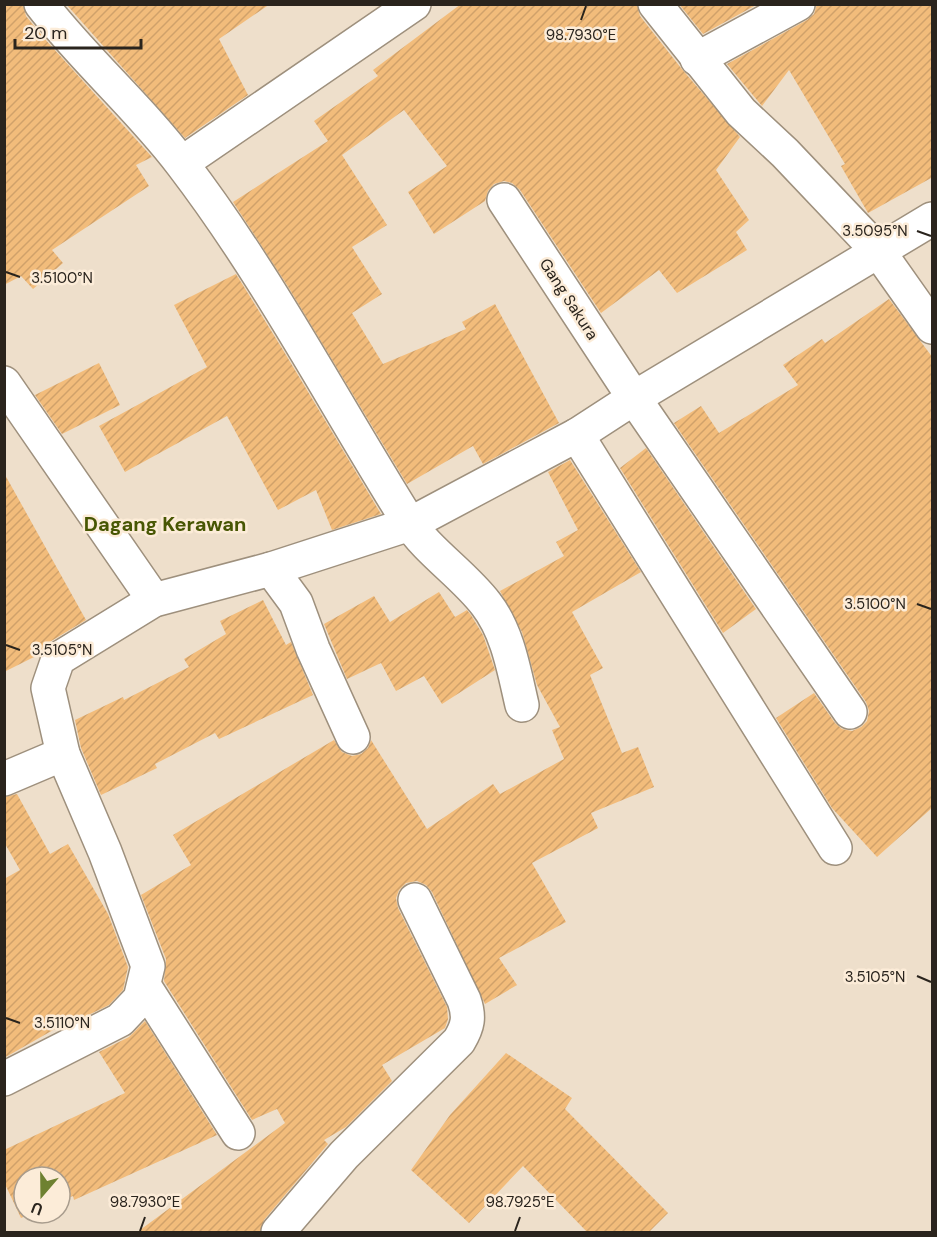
<svg xmlns="http://www.w3.org/2000/svg" width="937" height="1237" font-family="'DM Sans',sans-serif">
  <style>
    .building { fill: url(#building-hatch) }
    .lines { fill: none; stroke-linecap: round; stroke-linejoin: round }
    .street-casing { stroke: #9e907d; stroke-width: 36 }
    .street { stroke: #fff; stroke-width: 33 }
    .ticks { fill: none; stroke: #2a241d; stroke-width: 2 }
    .labels { text-anchor: middle; dominant-baseline: central; stroke-width: 5; stroke-linejoin: round; paint-order: stroke }
    .street-label { font-size: 16px; fill: #2a241d; stroke: #fcecd8 }
    .quarter-label { font-size: 20px; font-weight: bold; fill: #475603; stroke: #fcecd8 }
    .ticks-label { font-size: 15px; text-anchor: middle; fill: #2a241d; stroke: #fcecd8; stroke-width: 5; stroke-linejoin: round; paint-order: stroke }
  </style>
  <defs>
    <pattern id="building-hatch" width="6" height="6" patternUnits="userSpaceOnUse" patternTransform="scale(1.5)"><rect width="6" height="6" fill="#f2bc7b"/><path d="M-1 1l2-2M0 6l6-6M5 7l2-2" fill="none" stroke="#d0a16a"/></pattern>
  </defs>
  <rect width="100%" height="100%" fill="#eedfcb"/>
  <g class="building">
    <polygon points="4,4 23,4 26,16 43,37 152,157 136,165 149,186 52,250 63,263 33,289 21,276 4,285"/>
    <polygon points="66,4 270,4 219,39 248,95 185,138"/>
    <polygon points="461,4 637,4 640,16 681,68 740,137 716,170 749,220 736,232 747,250 677,293 659,270 601,313 520,190 512,183 504,181 494,184 488,191 485,201 434,234 408,192 447,166 404,110 342,155 387,225 352,247 382,294 352,313 383,364 466,329 462,322 495,304 559,423 483,464 473,446 407,484 287,285 233,202 328,141 314,121 378,76 373,70"/>
    <polygon points="679,4 758,4 703,34"/>
    <polygon points="817,4 933,4 933,177 868,213 841,166 845,164 789,70 762,106 727,64 807,20 814,14"/>
    <polygon points="236,274 283,350 381,514 332,530 316,490 278,510 227,416 125,472 99,426 207,367 174,305"/>
    <polygon points="889,299 933,358 933,807 877,857 832,808 776,718 814,693 835,723 842,729 852,731 861,727 867,721 869,711 866,702 674,423 701,406 719,433 798,385 783,365 822,339 825,343"/>
    <polygon points="99,363 120,405 62,434 35,395"/>
    <polygon points="646,448 756,609 723,633 620,468"/>
    <polygon points="570,460 641,572 572,612 603,668 590,675 622,753 638,747 654,787 591,813 598,828 532,863 566,922 499,958 517,985 485,1004 432,892 426,885 417,881 406,883 399,890 396,898 398,908 447,1007 448,1019 445,1028 382,1065 392,1081 346,1127 324,1140 328,1144 264,1220 260,1233 136,1233 285,1123 277,1109 252,1120 164,981 166,959 141,895 191,865 173,835 334,740 342,752 352,756 361,754 368,748 371,740 427,829 493,784 500,794 564,759 552,730 560,727 537,685 522,632 500,591 564,556 556,542 578,530 548,472"/>
    <polygon points="4,473 86,620 48,643 40,654 4,672"/>
    <polygon points="439,592 455,617 467,610 471,615 483,635 495,670 442,704 424,676 396,691 381,663 347,679 324,624 374,596 390,622"/>
    <polygon points="263,600 286,645 291,642 313,695 219,739 215,733 155,764 157,768 101,795 81,748 75,720 123,697 124,700 189,667 184,659 226,634 220,621"/>
    <polygon points="17,794 50,854 68,844 108,914 128,967 123,990 109,1005 78,1020 76,1017 4,1058 4,879 20,870 4,842 4,797"/>
    <polygon points="145,1021 217,1135 74,1200 73,1196 60,1201 60,1177 24,1177 24,1213 33,1213 21,1218 4,1182 4,1150 125,1093 99,1052 129,1037"/>
    <polygon points="506,1053 572,1098 565,1109 668,1213 648,1233 588,1233 523,1166 469,1223 411,1170 450,1115"/>
  </g>
  <g class="lines">
    <defs>
      <g id="street">
        <path d="M41 4C85 61 139 107 182 164 267 275 334 403 408 521 428 552 463 574 486 604 508 632 514 671 522 705"/>
        <polyline points="655,4 741,112 785,153 879,252 932,327"/>
        <polyline points="697,59 798,4"/>
        <polyline points="182,163 414,4"/>
        <polyline points="504,200 634,398 850,712"/>
        <polyline points="4,383 154,600"/>
        <polyline points="577,435 835,848"/>
        <polyline points="271,569 296,603 313,649 353,737"/>
        <polyline points="4,779 63,754"/>
        <polyline points="145,987 238,1133"/>
        <polyline points="4,1079 120,1020 140,999 148,966 105,852 63,754 48,688 58,659 154,600 271,569 410,524 577,435 634,398 932,219"/>
        <path d="M278 1232 344 1155 459 1041C468 1026 470 1017 464 1000L415 900"/>
      </g>
    </defs>
    <use href="#street" class="street-casing"/>
    <use href="#street" class="street"/>
  </g>
  <path class="ticks" d="M581 20 586 6M917 231 931 236M6 272 20 277M917 604 931 609M6 645 20 650M917 976 931 982M6 1018 20 1023M140 1231 145 1217M515 1231 520 1217"/>
  <g class="labels">
    <g class="street-label">
      <text transform="translate(569 299) rotate(57)">Gang Sakura</text>
    </g>
    <g class="quarter-label">
      <text x="165" y="524">Dagang Kerawan</text>
    </g>
  </g>
  <g class="ticks-label">
    <text x="581" y="40">98.7930°E</text>
    <text x="875" y="236">3.5095°N</text>
    <text x="62" y="283">3.5100°N</text>
    <text x="875" y="609">3.5100°N</text>
    <text x="62" y="655">3.5105°N</text>
    <text x="875" y="982">3.5105°N</text>
    <text x="62" y="1028">3.5110°N</text>
    <text x="145" y="1207">98.7930°E</text>
    <text x="520" y="1207">98.7925°E</text>
  </g>
  <rect width="937" height="1237" fill="none" stroke="#2a241d" stroke-width="12"/>
  <g transform="translate(42 1195) rotate(200)"><circle r="28" fill="#fcecd8" stroke="#a89c8d" stroke-width="1.5"/>
  <path d="M0-4.5L10 22L0 15L-10 22Z" fill="#6e8131"/>
  <text y="-9" font-size="16" font-weight="bold" text-anchor="middle" fill="#2a241d">U</text>
  </g>
  <path d="M15 39v9h126v-9" fill="none" stroke="#2a241d" stroke-width="3"/>
  <text x="24" y="39" font-size="18" fill="#2a241d" stroke="#fcecd8" stroke-width="4.5" paint-order="stroke">20 m</text>
</svg>
